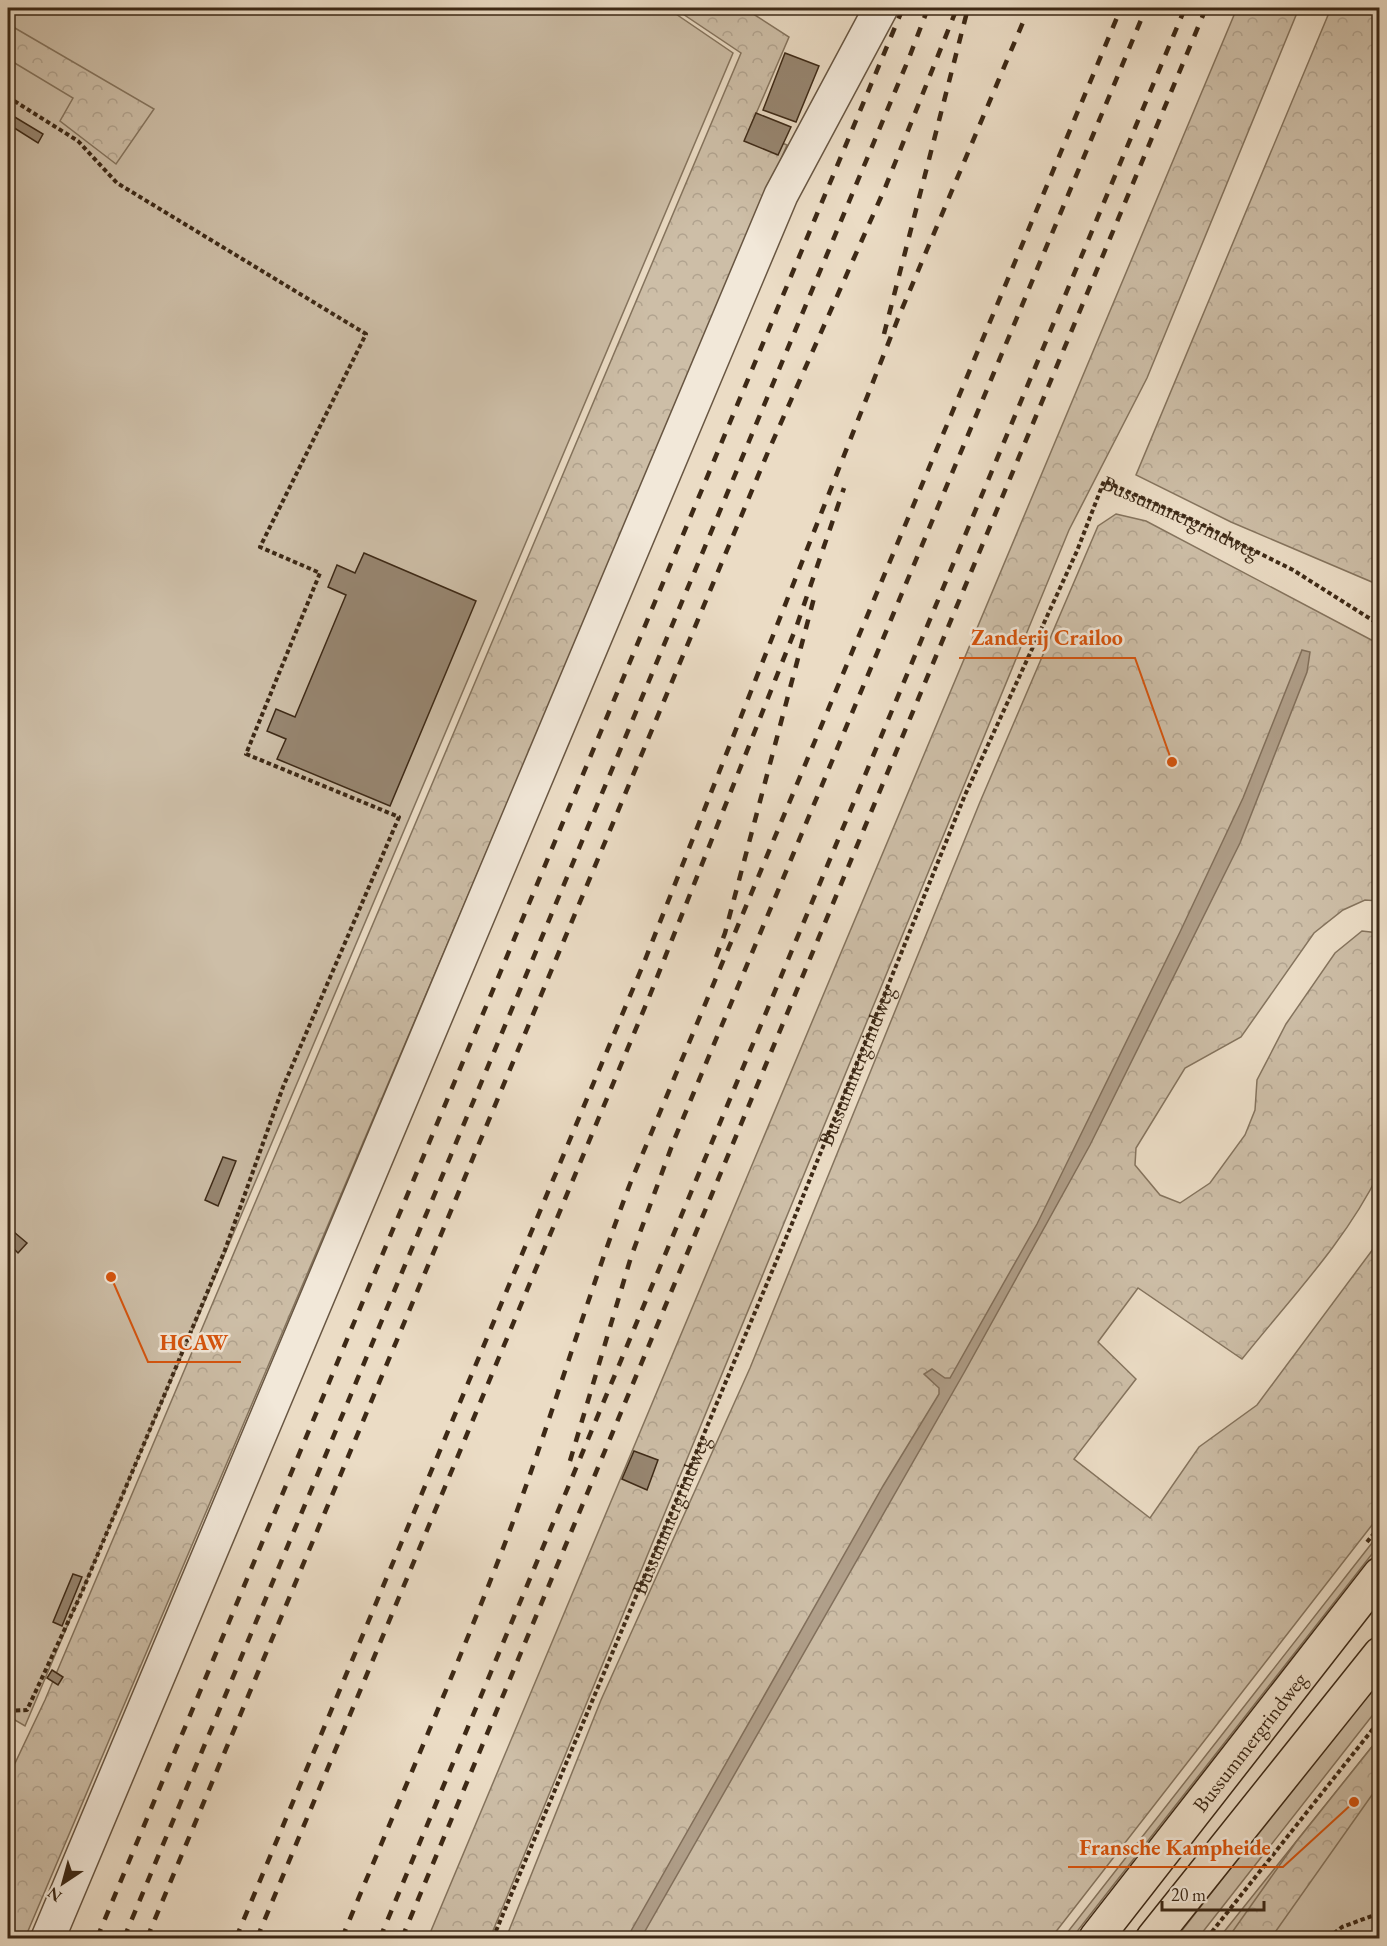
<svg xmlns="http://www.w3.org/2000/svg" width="1387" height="1946" font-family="'EB Garamond',serif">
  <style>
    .green { fill: #cdbea7; stroke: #85745e; stroke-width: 1.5 }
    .forest { fill: url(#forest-crowns); stroke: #85745e; stroke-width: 1.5 }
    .water { fill: #b09f8a; stroke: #82705c; stroke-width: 1.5 }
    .building { fill: #978671; stroke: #3d2916; stroke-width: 1.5 }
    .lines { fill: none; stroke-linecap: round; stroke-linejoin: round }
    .minor-casing { stroke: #685642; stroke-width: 36 }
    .major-casing { stroke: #3d2916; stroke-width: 36 }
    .path { stroke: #3d2916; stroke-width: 4; stroke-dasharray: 4.5 3; stroke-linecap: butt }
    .minor { stroke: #f2e8d9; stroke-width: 33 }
    .major { stroke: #ebdcc5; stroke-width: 33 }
    .rail { stroke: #3d2916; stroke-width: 4.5; stroke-dasharray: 10 10; stroke-linecap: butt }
    .labels { text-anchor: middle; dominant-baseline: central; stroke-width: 5; stroke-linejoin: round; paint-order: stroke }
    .street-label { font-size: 21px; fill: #3d2916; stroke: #f2e8d9 }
    .leader { fill: none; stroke: #d7540d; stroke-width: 2 }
    .callout-dot { fill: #d7540d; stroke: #f2e8d9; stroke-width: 2 }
    .callout-label { font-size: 22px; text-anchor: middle; font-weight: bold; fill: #d7540d; stroke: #f2e8d9; stroke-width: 5; stroke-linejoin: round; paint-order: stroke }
  </style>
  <defs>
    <pattern id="forest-crowns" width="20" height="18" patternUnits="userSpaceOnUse" patternTransform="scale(1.5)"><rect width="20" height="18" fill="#cdbea7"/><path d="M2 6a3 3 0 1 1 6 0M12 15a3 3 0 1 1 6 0" fill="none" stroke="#b1a38f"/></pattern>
  </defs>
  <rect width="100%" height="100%" fill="#ebdcc5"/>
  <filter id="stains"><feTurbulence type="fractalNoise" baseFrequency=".00333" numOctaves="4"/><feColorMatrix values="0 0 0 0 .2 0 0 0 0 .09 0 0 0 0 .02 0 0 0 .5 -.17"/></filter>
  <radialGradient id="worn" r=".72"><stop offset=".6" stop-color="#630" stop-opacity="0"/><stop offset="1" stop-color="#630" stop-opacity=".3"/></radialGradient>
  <g class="green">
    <polygon points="8,8 667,8 733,53 25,1726 8,1716"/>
    <polygon points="1379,1534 1379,1545 1072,1938 1063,1938"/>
    <polygon points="1379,1679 1379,1707 1198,1938 1176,1938"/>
    <polygon points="1379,1738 1379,1938 1219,1938"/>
  </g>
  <g class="forest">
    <polygon points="674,8 744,8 789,37 749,130 787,145 25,1938 8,1938 8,1778 45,1700 741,53"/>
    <polygon points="1237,8 1299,8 1147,378 1069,530 490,1938 428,1938"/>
    <polygon points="1331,8 1379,8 1379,585 1231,522 1136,475"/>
    <polygon points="8,24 154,109 116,164 60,121 73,98 8,59"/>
    <path d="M1116 514 1146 521 1379 644V901L1365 900 1343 910 1314 933 1241 1037 1185 1068 1136 1148 1135 1165 1160 1195 1180 1203 1210 1183 1245 1135 1255 1110 1257 1080 1286 1024 1335 953 1362 931 1379 933V1173C1346 1241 1290 1299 1242 1359L1138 1288 1098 1342 1136 1379 1074 1459 1150 1518 1199 1447 1257 1405 1379 1241V1516L1051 1938H506L601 1700 750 1368 980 802 1098 526Z"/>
    <polygon points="1379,1738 1379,1785 1271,1938 1228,1938 1296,1842"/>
  </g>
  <polygon class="water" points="1302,650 1310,652 1307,672 1240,843 1090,1145 965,1371 641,1938 627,1938 883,1486 939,1394 939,1388 924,1374 932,1369 945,1378 950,1378 1037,1224 1180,932 1243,798"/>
  <g class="building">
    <polygon points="785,53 819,66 796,122 763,110"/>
    <polygon points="8,113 43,134 38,143 8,124"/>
    <polygon points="756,113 791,127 778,155 744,141"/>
    <polygon points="364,553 476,601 390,806 277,759 286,739 267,731 276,709 295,717 346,595 328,587 337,565 355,573"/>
    <polygon points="223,1157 236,1161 218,1206 205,1200"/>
    <polygon points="8,1227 27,1243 18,1253 8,1243"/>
    <polygon points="634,1451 658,1460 647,1490 622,1479"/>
    <polygon points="73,1574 82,1577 62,1626 53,1622"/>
    <polygon points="52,1670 63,1677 58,1685 47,1678"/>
  </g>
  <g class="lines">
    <defs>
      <polyline id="minor" points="48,1938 781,195 881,8"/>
      <g id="major">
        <path id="s2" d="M1096 1938 1380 1574"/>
        <polyline points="1153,1938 1380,1654"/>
      </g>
    </defs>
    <use href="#minor" class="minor-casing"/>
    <use href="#major" class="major-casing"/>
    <g class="path">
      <polyline points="8,97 78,141 117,183 366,334 260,547 320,573 246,754 399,817 283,1087 225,1250 82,1592 27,1710 8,1711"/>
      <polyline points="1367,1542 1380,1526"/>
      <path id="s1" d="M493 1938 791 1226 965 795 1077 551 1104 481 1193 520 1293 570 1380 625"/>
      <polyline points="1207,1938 1380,1720"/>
      <polyline points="1328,1938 1342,1927 1380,1913"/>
    </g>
    <use href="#minor" class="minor"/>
    <use href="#major" class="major"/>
    <g class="rail">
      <polyline points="884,334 968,8"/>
      <polyline points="716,957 725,933 814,598"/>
      <polyline points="570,1461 631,1257 674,1140 1146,8"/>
      <polyline points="97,1938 903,8"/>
      <polyline points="124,1938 909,58 928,8"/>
      <polyline points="147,1938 768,452 885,188 957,8"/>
      <polyline points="236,1938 645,960 899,316 1029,8"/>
      <polyline points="257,1938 650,995 797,625 844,488"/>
      <path d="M342 1938C392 1817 445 1696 493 1574 544 1446 581 1313 630 1184L1121 8"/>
      <polyline points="380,1938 1185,8"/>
      <polyline points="402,1938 1206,8"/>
    </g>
  </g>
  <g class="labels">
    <g class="street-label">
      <text stroke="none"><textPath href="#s1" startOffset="1665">Bussummergrindweg</textPath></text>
      <text stroke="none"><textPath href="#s1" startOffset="945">Bussummergrindweg</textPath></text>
      <text stroke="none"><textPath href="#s1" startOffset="459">Bussummergrindweg</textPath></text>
      <text stroke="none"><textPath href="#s2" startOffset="249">Bussummergrindweg</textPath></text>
    </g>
  </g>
  <path class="leader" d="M1172 762L1135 658H959M111 1277L148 1362H241M1354 1802L1283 1867H1068"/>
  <g class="callout-dot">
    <circle cx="1172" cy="762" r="6"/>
    <circle cx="111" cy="1277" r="6"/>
    <circle cx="1354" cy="1802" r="6"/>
  </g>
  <g class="callout-label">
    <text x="1047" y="645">Zanderij Crailoo</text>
    <text x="194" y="1350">HCAW</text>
    <text x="1175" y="1855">Fransche Kampheide</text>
  </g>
  <rect width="1387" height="1946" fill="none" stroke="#ebdcc5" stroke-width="30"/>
  <rect x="9" y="9" width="1369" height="1928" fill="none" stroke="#3d2916" stroke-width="3"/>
  <rect x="15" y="15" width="1357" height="1916" fill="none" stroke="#3d2916" stroke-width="1.5"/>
  <g transform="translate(63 1883) rotate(216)" stroke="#f2e8d9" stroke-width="4.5" paint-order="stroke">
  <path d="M0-4.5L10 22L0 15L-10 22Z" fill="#3d2916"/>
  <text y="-9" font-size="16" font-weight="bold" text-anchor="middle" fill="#3d2916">N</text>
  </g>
  <path d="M1162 1901v9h102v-9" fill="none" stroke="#3d2916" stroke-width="3"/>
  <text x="1171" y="1901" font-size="18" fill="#3d2916" stroke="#f2e8d9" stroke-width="4.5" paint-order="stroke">20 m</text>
  <rect width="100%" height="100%" filter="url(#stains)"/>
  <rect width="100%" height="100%" fill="url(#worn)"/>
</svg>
